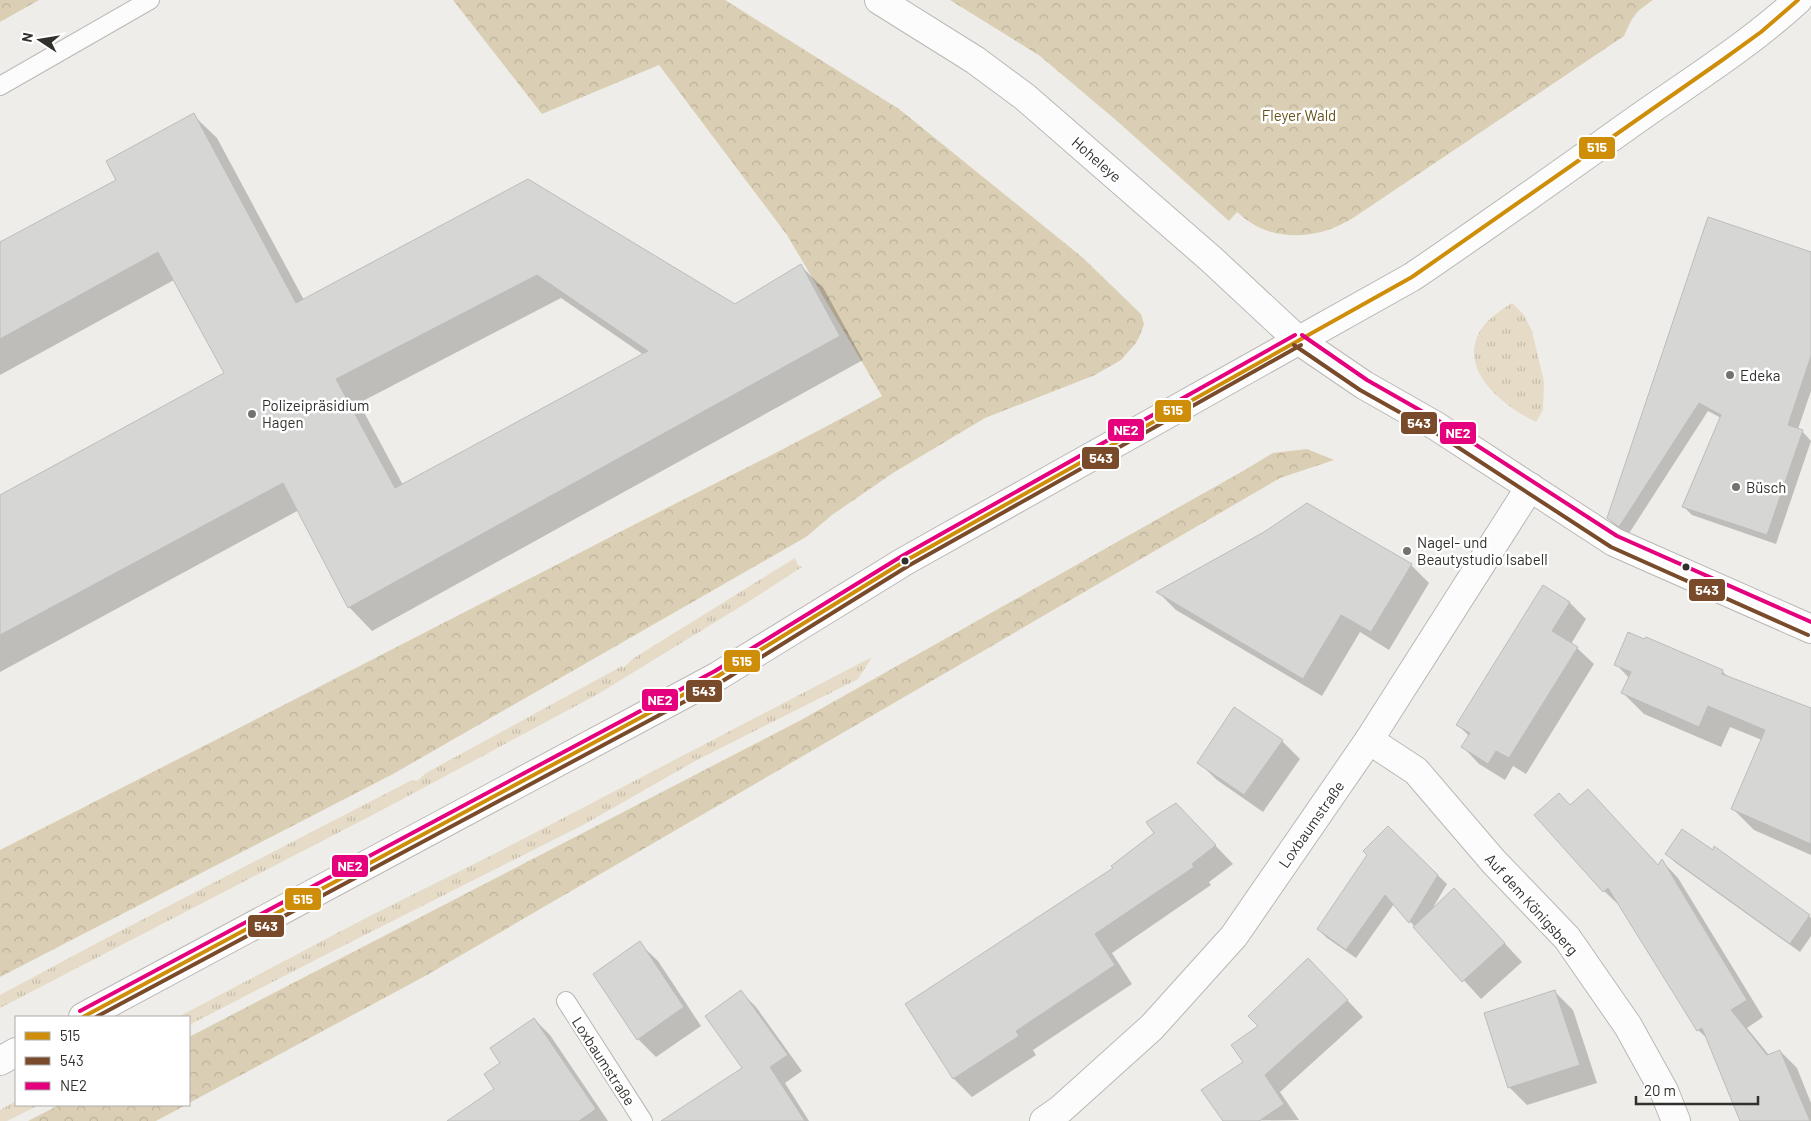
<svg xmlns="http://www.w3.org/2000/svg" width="1811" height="1121" font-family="Barlow,sans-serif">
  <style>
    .grass { fill: url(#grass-tufts) }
    .forest { fill: url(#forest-crowns) }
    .shadow { fill: #0003; fill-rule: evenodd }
    .building { fill: #d6d6d5; stroke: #bcbcbb; fill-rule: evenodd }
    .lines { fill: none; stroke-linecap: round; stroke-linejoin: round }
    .service-casing { stroke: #b9b8b5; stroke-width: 20 }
    .minor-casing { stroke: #b9b8b5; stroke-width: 30 }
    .tertiary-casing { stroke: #b9b8b5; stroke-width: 30 }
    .secondary-casing { stroke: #b9b8b5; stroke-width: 30 }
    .service { stroke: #fdfcfc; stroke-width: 18 }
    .minor { stroke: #fdfcfc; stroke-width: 28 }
    .tertiary { stroke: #fdfcfc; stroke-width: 28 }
    .secondary { stroke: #fdfcfc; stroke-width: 28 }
    .bus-1-casing { stroke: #fff; stroke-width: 8 }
    .bus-2-casing { stroke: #fff; stroke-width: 8 }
    .bus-3-casing { stroke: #fff; stroke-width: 8 }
    .bus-1 { stroke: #cf8e09; stroke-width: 4 }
    .bus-2 { stroke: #7a4b2a; stroke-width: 4 }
    .bus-3 { stroke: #e5007d; stroke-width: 4 }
    .poi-dot { fill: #74726f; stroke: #fff; stroke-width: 2 }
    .bus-dot { fill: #31302d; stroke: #fff; stroke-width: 2 }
    .labels { text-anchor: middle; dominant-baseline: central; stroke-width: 5; stroke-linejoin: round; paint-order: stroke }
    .park-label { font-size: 15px; fill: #65511b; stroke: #fff }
    .street-label { font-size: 15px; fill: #31302d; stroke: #fff }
    .poi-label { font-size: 15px; fill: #31302d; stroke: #fff; text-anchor: start }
    .line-badge { stroke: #fff; stroke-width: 2 }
    .badge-label { font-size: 14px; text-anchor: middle; font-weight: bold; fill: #fff }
  </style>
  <defs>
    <pattern id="grass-tufts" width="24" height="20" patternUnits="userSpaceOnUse" patternTransform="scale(1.25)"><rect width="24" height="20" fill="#e5dbc6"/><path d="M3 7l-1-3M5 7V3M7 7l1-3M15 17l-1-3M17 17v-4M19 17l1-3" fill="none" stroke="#c5bcaa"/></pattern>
    <pattern id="forest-crowns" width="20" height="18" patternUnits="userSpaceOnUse" patternTransform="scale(1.25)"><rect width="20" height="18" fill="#dacfb4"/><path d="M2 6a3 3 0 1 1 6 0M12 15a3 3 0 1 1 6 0" fill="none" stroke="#bcb29b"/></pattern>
  </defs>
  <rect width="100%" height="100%" fill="#efede9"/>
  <g class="grass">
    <path d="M1512 303 1524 315 1532 331 1544 382 1543 410 1536 422C1505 407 1457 371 1480 331 1487 319 1501 310 1512 303Z"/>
    <polygon points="795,558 798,565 802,567 748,602 598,694 384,809 0,1008 0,995 99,942 412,780 417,781 426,773 622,666 623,668 634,658"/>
    <polygon points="872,657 858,679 697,760 583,825 325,955 189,1025 189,1017 178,1017 362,920 500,851"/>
    <polygon points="16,1101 16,1105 39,1105 7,1121 0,1121 0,1110"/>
  </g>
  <g class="forest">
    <polygon points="0,0 39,0 0,22"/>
    <path d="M453 0H725L899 109 1082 257 1141 314 1144 324 1140 335 1136 343 1121 360 1095 375 985 418 893 473 832 515 806 537 393 774 0 977V850C206 745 411 640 616 534 705 488 795 445 882 396L787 235 659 65 542 114Z"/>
    <path d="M950 0H1653C1634 13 1633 16 1624 36L1353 218C1324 236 1288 242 1256 226 1249 222 1243 217 1237 212L1229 221 1117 121 1040 56Z"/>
    <polygon points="1307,449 1334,460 1280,478 427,975 189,1103 189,1037 801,720 1243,471 1273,453"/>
    <polygon points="59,1105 186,1105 156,1121 28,1121"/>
  </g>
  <g class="shadow">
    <path d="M193 115 217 138 304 300 528 180 735 306 801 266 824 289 863 360 372 631 349 607 299 510 0 672V497L226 374 174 280 0 375V244L117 180ZM561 298 644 355 403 485 359 403Z"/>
    <polygon points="1811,253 1811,391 1798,429 1802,431 1811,441 1776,544 1692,515 1683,506 1721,418 1708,411 1628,535 1617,527 1608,518"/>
    <polygon points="1411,565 1429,583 1389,650 1360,632 1322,696 1176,610 1159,593"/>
    <polygon points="1543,586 1570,603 1586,619 1571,644 1577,648 1594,664 1526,774 1513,766 1505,780 1479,764 1463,747 1469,736 1458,725"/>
    <polygon points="1616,664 1723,672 1729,678 1811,710 1811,855 1754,830 1732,808 1762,740 1730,727 1721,747 1644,714 1623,693 1629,678"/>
    <polygon points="1282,741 1300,759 1263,812 1217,780 1198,762"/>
    <polygon points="1588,790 1659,866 1662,861 1678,878 1763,1017 1747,1028 1769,1055 1780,1051 1797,1068 1811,1103 1811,1121 1742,1121 1709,1040 1698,1030 1621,907 1604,891 1571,806"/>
    <polygon points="1194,823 1233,864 1209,882 1211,885 1112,953 1132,984 1033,1050 1036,1055 972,1097 954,1079 906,1005"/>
    <polygon points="1388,828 1447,884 1431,911 1472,908 1522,962 1481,999 1394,904 1356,958 1327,938 1318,929"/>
    <polygon points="1715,848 1811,918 1811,936 1800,952 1676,863 1667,854 1713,852"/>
    <polygon points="639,943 658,961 701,1026 656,1057 638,1039"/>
    <polygon points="1325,976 1363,1017 1280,1092 1299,1120 1225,1121 1244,1062 1260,1026"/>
    <polygon points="1554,991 1573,1010 1597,1083 1527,1105 1509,1087"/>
    <polygon points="741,992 756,1007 802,1071 785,1083 809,1121 694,1121 744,1069"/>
    <polygon points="534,1019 550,1035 608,1121 465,1121 496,1090 502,1063"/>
  </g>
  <g class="building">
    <path d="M194 113 296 303 528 179 735 304 801 264 840 336 348 608 283 483 0 635V495L224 373 158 252 0 339V242L116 180 106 161ZM537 275 648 351 395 488 336 379Z"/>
    <polygon points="1708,217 1811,252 1811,356 1788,425 1803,430 1767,535 1682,507 1721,415 1699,403 1619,527 1607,518"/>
    <polygon points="1307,503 1412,564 1371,632 1341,615 1303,679 1156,592 1264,532"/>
    <polygon points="1543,585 1570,602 1552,631 1578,647 1509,758 1496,751 1488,764 1461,747 1470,733 1456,725"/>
    <polygon points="1628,632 1644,639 1646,637 1723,670 1722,674 1811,708 1811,844 1731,809 1765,730 1708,706 1699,727 1621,693 1631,672 1614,665"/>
    <polygon points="1234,707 1283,740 1244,795 1197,763"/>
    <polygon points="1588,789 1658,865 1662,859 1747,1000 1731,1010 1767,1055 1780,1050 1810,1121 1740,1121 1702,1028 1697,1031 1608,888 1603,892 1534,815 1559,793 1570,805"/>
    <polygon points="1176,803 1216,845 1192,864 1194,867 1095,934 1115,965 1016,1031 1019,1036 953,1079 905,1004 1113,868 1111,866 1154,833 1146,822"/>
    <polygon points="1388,826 1438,875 1409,923 1385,895 1346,950 1317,929 1367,855 1363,851"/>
    <polygon points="1682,829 1713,850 1714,846 1810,915 1790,944 1665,854"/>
    <polygon points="1454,888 1505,943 1462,982 1413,927"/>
    <polygon points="640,941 684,1007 637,1040 593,974"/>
    <polygon points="1308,958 1348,1000 1265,1075 1284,1104 1259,1121 1223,1121 1201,1090 1243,1062 1231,1045 1258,1026 1248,1016"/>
    <polygon points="741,990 788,1055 770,1067 805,1121 661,1121 742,1068 705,1016"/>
    <polygon points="1555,990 1580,1065 1508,1088 1484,1013"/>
    <polygon points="534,1018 596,1109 579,1121 447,1121 494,1089 484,1074 500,1063 490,1048"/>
  </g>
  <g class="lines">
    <defs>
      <g id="service">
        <polyline points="0,86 150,0"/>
        <polyline points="566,1001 643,1121"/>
      </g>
      <g id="minor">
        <polyline points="1369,740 1416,771 1494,862 1567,938 1628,1026 1664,1091 1676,1121"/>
        <polyline points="1044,1121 1061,1109 1152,1027 1234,936 1369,740 1530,487"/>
      </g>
      <polyline id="tertiary" points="879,0 975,60 1025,97 1211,259 1298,340 1364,385 1436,426 1614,542 1811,629"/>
      <g id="secondary">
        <path d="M83 1017 718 676 905 561 1412 277C1489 225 1564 171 1640 117 1693 80 1750 44 1798 0"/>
        <polyline points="0,1061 16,1052"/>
      </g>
    </defs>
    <use href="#service" class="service-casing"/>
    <use href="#minor" class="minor-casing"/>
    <use href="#tertiary" class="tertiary-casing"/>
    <use href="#secondary" class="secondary-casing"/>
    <use href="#service" class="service"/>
    <use href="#minor" class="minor"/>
    <use href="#tertiary" class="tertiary"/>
    <use href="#secondary" class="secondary"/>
    <defs>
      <polyline id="bus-1" points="83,1017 718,676 905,561 1412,277 1721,61 1761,32 1798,0"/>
      <g id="bus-2">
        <polyline points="1294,345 1360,390 1433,431 1611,547 1808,635"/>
        <polyline points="96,1017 721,682 908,566 1301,345"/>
      </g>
      <g id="bus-3">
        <polyline points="1302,335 1367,380 1439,421 1617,536 1811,622"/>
        <polyline points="80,1011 715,671 902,556 1295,335"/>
      </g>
    </defs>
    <use href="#bus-1" class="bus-1-casing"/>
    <use href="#bus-2" class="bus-2-casing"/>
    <use href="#bus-3" class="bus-3-casing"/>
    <use href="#bus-1" class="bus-1"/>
    <use href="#bus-2" class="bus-2"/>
    <use href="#bus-3" class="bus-3"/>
  </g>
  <g class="poi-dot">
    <circle cx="1730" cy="375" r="5"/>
    <circle cx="252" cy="414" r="5"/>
    <circle cx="1736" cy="487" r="5"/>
    <circle cx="1407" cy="551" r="5"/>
  </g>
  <g class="bus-dot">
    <circle cx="905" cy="561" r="4.5"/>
    <circle cx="1686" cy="567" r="4.5"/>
  </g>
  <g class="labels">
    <g class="park-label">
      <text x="1299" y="115">Fleyer Wald</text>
    </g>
    <g class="street-label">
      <text transform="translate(1097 159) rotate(41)">Hoheleye</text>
      <text transform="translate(1311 824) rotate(-55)">Loxbaumstraße</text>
      <text transform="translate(1532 904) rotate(48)">Auf dem Königsberg</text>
      <text transform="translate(604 1061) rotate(57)">Loxbaumstraße</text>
    </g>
    <g class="poi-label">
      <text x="1740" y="375">Edeka</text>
      <text x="262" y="405">Polizeipräsidium<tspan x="262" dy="17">Hagen</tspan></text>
      <text x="1746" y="487">Büsch</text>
      <text x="1417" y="542">Nagel- und<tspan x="1417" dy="17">Beautystudio Isabell</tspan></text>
    </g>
  </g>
  <g class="line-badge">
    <rect x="1578" y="136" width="38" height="24" rx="5" fill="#cf8e09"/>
    <rect x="1154" y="399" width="38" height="24" rx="5" fill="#cf8e09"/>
    <rect x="1400" y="411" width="38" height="24" rx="5" fill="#7a4b2a"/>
    <rect x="1107" y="418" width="38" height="24" rx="5" fill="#e5007d"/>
    <rect x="1439" y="421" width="38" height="24" rx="5" fill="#e5007d"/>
    <rect x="1081" y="446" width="39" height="24" rx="5" fill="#7a4b2a"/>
    <rect x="1688" y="578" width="38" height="24" rx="5" fill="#7a4b2a"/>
    <rect x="723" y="649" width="38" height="24" rx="5" fill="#cf8e09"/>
    <rect x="685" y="679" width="38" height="24" rx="5" fill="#7a4b2a"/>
    <rect x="641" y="688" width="38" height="24" rx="5" fill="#e5007d"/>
    <rect x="331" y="854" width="38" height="24" rx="5" fill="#e5007d"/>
    <rect x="284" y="887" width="38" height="24" rx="5" fill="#cf8e09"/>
    <rect x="247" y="914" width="38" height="24" rx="5" fill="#7a4b2a"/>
  </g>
  <g class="badge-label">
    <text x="1597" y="152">515</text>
    <text x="1173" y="415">515</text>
    <text x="1419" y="428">543</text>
    <text x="1126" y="435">NE2</text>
    <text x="1458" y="438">NE2</text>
    <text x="1101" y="463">543</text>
    <text x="1707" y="595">543</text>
    <text x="742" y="666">515</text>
    <text x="704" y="696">543</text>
    <text x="660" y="705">NE2</text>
    <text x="350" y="871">NE2</text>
    <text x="303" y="904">515</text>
    <text x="266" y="931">543</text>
  </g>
  <rect x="15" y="1016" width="175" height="90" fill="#ffffff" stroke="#adacab"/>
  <rect x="25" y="1032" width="25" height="8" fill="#cf8e09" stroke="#adacab"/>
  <text x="60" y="1041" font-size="15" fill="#31302d">515</text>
  <rect x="25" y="1057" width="25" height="8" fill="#7a4b2a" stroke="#adacab"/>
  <text x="60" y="1066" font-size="15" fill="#31302d">543</text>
  <rect x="25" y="1082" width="25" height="8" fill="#e5007d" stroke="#adacab"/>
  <text x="60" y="1091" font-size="15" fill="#31302d">NE2</text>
  <g transform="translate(40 40) rotate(282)" stroke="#ffffff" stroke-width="4" paint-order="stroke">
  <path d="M0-4L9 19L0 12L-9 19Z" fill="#31302d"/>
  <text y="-8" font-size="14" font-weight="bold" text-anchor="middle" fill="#31302d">N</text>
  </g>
  <path d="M1636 1096v8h122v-8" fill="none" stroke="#31302d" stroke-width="2.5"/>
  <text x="1644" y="1096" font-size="15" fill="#31302d" stroke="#ffffff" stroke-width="4" paint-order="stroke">20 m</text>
</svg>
